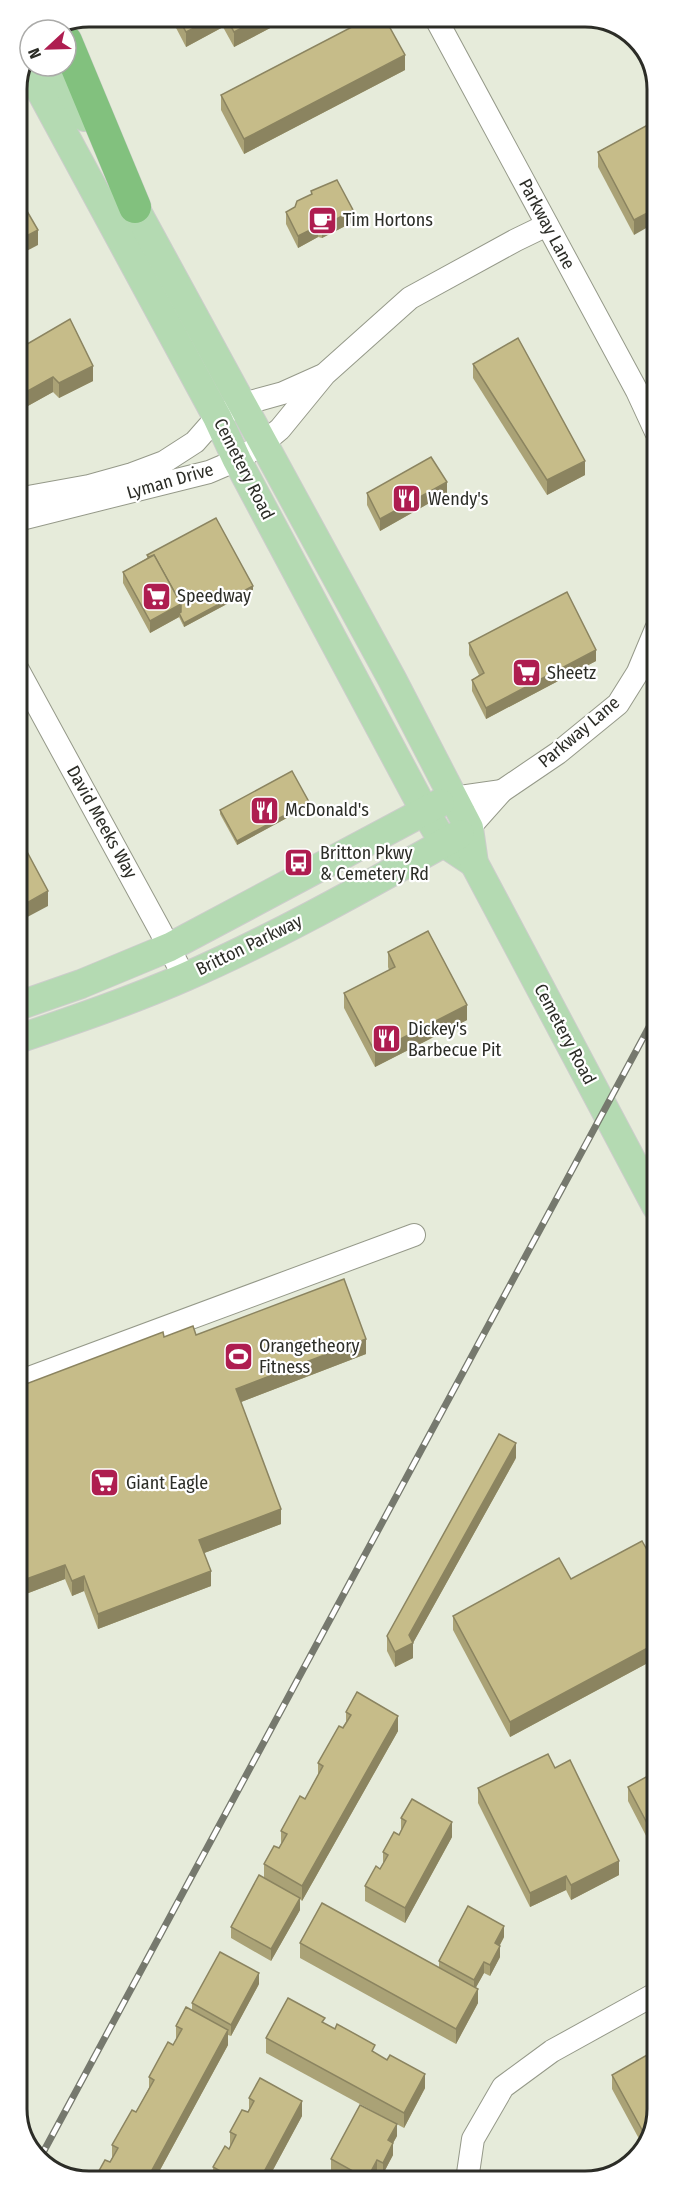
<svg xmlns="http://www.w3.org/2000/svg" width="674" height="2198" font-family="'Fira Sans Condensed',sans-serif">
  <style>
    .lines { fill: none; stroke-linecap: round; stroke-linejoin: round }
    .minor-casing { stroke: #959989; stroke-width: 24 }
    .major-casing { stroke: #cccdcb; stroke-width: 30 }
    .highway-casing { stroke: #cccdcb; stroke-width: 33 }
    .minor { stroke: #fff; stroke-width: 22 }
    .major { stroke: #b4dab2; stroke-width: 28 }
    .highway { stroke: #82c17e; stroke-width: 32 }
    .rail-casing { stroke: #76796e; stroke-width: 7 }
    .rail { stroke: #fff; stroke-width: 4.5; stroke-dasharray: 14; stroke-linecap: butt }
    .wall { fill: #aaa276 }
    .shaded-wall { fill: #8b8460 }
    .building { fill: #c6bc89; stroke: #8b8460; stroke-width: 1.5 }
    .labels { text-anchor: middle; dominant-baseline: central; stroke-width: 4.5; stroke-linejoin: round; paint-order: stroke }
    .poi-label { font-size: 18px; fill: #2c2d27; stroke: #fff; text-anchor: start }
    .street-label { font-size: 18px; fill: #2c2d27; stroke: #fff }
    .rim { fill: none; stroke: #2c2d27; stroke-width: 3 }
  </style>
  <rect width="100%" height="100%" fill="#e6ebda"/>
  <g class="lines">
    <defs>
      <g id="minor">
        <polyline points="435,17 637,391 656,432"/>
        <polyline points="17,499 89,486 132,474 164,462 195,442 217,417 243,404 283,393 321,376"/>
        <polyline points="17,520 209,472 237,460 262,444 280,429 325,374 410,298 516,240 547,225"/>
        <polyline points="17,668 160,930 184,977"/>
        <polyline points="453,798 502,791"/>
        <polyline points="469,828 502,791 558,753 618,704 638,672 656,629"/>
        <polyline points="18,1382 414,1235"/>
        <polyline points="467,2180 473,2139 503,2087 552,2051 657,1993"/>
      </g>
      <g id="major">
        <polyline points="26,64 217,417 237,460 424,810 444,843 474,863"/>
        <polyline points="57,66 85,117"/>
        <polyline points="123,186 392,679 469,828 474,863 656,1206"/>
        <polyline points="18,1006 81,984 170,947 440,803"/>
        <path d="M18 1039C74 1020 130 1001 185 977 279 936 370 884 460 834"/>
      </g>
      <polyline id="highway" points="66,41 135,207"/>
    </defs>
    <use href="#minor" class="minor-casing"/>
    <use href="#major" class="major-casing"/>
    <use href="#highway" class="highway-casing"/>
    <use href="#minor" class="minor"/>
    <use href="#major" class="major"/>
    <use href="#highway" class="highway"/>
    <defs>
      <polyline id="rail" points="39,2160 656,1014"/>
    </defs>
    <use href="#rail" class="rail-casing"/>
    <use href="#rail" class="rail"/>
  </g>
  <g class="wall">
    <polygon points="174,17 291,17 234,47 223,27 186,47 174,24"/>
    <polygon points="405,70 244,154 221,110 221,95"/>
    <polygon points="655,121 634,235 598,167 598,152"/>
    <polygon points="311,191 353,222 322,238 318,237 298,248 286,224 286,212 295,207 311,194"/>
    <polygon points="17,350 93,381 59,398 53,392 17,412"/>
    <polygon points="473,364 585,475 547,495 473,378"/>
    <polygon points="367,493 447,493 380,531 367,505"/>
    <polygon points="147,555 253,590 184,627 179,617 150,633 123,583 123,572 147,558"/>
    <polygon points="469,643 596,661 486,719 472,691 472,680 479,675 469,655"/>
    <polygon points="309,806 237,845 220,814 220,810"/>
    <polygon points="388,952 467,1020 375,1067 344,1008 344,993 389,970 388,967"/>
    <polygon points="196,1335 366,1354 241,1402 281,1524 204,1553 211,1586 98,1629 84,1591 72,1596 65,1579 18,1597 18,1387 164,1337"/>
    <polygon points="516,1458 413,1643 413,1658 395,1667 387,1651 387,1636"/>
    <polygon points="657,1567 657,1658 510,1737 453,1630 453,1616 571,1579"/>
    <polygon points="346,1712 398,1731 302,1901 300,1899 300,1910 271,1961 231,1938 231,1927 264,1878 264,1864 279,1848 281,1844 281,1831 305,1799 318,1775 318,1763 346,1722"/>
    <polygon points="555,1768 619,1875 571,1900 566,1890 530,1907 478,1803 478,1788"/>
    <polygon points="657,1771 657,1857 628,1801 628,1787"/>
    <polygon points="401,1818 452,1837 405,1923 365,1901 365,1886 380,1869 383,1864 383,1852 399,1835 401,1830"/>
    <polygon points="504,1937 500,1945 500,1957 490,1976 484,1973 476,1987 478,2003 456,2044 300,1958 300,1943 439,1967 439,1961"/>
    <polygon points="259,1984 231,2036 228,2035 228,2045 154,2181 95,2181 95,2178 110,2162 112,2158 112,2145 136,2112 149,2088 149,2077 173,2045 176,2040 176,2026 192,2010 192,2003"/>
    <polygon points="325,2023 375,2053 425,2088 404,2128 266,2053 266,2038"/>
    <polygon points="612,2075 657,2109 644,2148 612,2089"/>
    <polygon points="249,2098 302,2116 267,2181 213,2181 213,2167 230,2147 230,2132 248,2112 249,2109"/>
    <polygon points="397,2136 393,2143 393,2155 383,2174 377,2171 373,2180 348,2180 331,2171 331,2159"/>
  </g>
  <g class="shaded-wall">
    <polygon points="216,17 223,17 223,27 186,47 186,32"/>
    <polygon points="263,17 291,17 234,47 234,32"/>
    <polygon points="405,55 405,70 244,154 244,139"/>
    <polygon points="655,209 655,223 634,235 634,220"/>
    <polygon points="353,210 353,222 322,238 322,227"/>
    <polygon points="318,226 318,237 298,248 298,236"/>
    <polygon points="38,230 38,245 17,256 17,241"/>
    <polygon points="93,366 93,381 59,398 59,383"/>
    <polygon points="53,377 53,392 17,412 17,397"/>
    <polygon points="585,461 585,475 547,495 547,480"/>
    <polygon points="447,482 447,493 380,531 380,519"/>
    <polygon points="253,586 253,590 184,627 184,623"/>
    <polygon points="181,604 181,616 179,613 179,617 150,633 150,621"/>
    <polygon points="596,650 596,661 486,719 486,708"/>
    <polygon points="309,802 309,806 237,845 237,841"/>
    <polygon points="48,891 48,906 18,922 18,908"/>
    <polygon points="467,1005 467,1020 375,1067 375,1052"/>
    <polygon points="366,1339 366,1354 236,1404 236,1389"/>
    <polygon points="516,1443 516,1458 413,1643 413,1658 395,1667 395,1652 409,1635"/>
    <polygon points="281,1509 281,1524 199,1555 199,1540"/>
    <polygon points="65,1565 65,1579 18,1597 18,1582"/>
    <polygon points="211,1571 211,1586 98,1629 98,1614"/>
    <polygon points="84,1576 84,1591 72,1596 72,1581"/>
    <polygon points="657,1643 657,1658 510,1737 510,1722"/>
    <polygon points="398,1716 398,1731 302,1901 302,1886"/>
    <polygon points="452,1822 452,1837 405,1923 405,1908"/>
    <polygon points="619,1861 619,1875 571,1900 571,1885"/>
    <polygon points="566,1876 566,1890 530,1907 530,1893"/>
    <polygon points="300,1898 300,1910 271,1961 271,1949"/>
    <polygon points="504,1926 504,1937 495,1954 495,1943"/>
    <polygon points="500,1946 500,1957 490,1976 490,1965"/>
    <polygon points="484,1962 484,1973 474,1991 474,1980"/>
    <polygon points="259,1973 259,1984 231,2036 231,2025"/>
    <polygon points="478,1989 478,2003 456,2044 456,2029"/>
    <polygon points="228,2030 228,2045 154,2181 146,2181"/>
    <polygon points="425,2074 425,2088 404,2128 404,2113"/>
    <polygon points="302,2101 302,2116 267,2181 259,2181"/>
    <polygon points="397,2124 397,2136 388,2152 388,2140"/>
    <polygon points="393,2143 393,2155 383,2174 383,2163"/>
    <polygon points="377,2160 377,2171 373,2180 367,2180"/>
  </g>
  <g class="building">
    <polygon points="178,17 216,17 186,32"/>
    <polygon points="226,17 263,17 234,32"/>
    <polygon points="371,17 384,17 405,55 244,139 221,95"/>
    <polygon points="655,121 655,209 634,220 598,152"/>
    <polygon points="337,180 353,210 322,227 318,226 298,236 286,212 295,207 297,201 312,194 311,191"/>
    <polygon points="17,194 38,230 17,241"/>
    <polygon points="70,319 93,366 59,383 53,377 17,397 17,350"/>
    <polygon points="518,338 585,461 547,480 473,364"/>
    <polygon points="431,457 447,482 380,519 367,493"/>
    <polygon points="216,518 253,586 184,623 179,613 181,612 181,604 154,555 149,557 147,555"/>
    <polygon points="154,555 181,604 150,621 123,572"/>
    <polygon points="567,592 596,650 486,708 472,680 484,673 469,643"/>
    <polygon points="292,771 309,802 237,841 220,810"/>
    <polygon points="17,833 48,891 18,908"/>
    <polygon points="428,931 467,1005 375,1052 344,993 395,967 388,952"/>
    <polygon points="344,1279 366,1339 236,1389 281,1509 199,1540 211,1571 98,1614 84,1576 72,1581 65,1565 18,1582 18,1387 163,1332 164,1337 193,1326 196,1335"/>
    <polygon points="499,1434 516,1443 409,1635 413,1643 395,1652 387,1636"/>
    <polygon points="642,1541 657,1567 657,1643 510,1722 453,1616 559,1558 571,1579"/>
    <polygon points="357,1692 398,1716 302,1886 264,1864 274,1846 279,1848 287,1834 281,1831 300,1796 305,1799 323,1766 318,1763 339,1726 343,1728 351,1715 346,1712"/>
    <polygon points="548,1754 555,1768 570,1760 619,1861 571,1885 566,1876 530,1893 478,1788"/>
    <polygon points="657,1771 657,1842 628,1787"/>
    <polygon points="412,1799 452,1822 405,1908 365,1886 376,1866 380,1869 388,1855 383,1852 394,1832 399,1835 406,1821 401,1818"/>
    <polygon points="259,1875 300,1898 271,1949 231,1927"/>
    <polygon points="322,1903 478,1989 456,2029 300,1943"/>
    <polygon points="468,1906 504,1926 495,1943 500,1946 490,1965 484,1962 474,1980 439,1961"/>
    <polygon points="220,1952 259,1973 231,2025 192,2003"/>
    <polygon points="288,1998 325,2018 322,2022 335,2029 337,2024 375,2045 372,2051 387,2060 390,2055 425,2074 404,2113 266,2038"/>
    <polygon points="186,2007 228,2030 146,2181 100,2181 95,2178 105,2160 110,2162 118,2148 112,2145 132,2110 136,2112 154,2080 149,2077 168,2042 173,2045 182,2029 176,2026"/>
    <polygon points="647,2055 657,2075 657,2109 647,2139 612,2075"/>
    <polygon points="260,2078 302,2101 259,2181 238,2181 213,2167 225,2146 229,2149 236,2135 230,2132 242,2110 248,2112 254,2101 249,2098"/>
    <polygon points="360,2105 397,2124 388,2140 393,2143 383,2163 377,2160 367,2179 331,2159"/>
  </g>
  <defs>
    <symbol id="cafe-square" viewBox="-11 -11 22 22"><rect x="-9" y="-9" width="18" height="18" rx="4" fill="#ae1d50" stroke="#fff"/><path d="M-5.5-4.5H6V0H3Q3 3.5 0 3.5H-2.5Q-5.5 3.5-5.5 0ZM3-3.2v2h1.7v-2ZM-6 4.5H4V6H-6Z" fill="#fff"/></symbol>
    <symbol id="restaurant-square" viewBox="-11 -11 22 22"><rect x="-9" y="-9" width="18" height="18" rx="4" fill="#ae1d50" stroke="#fff"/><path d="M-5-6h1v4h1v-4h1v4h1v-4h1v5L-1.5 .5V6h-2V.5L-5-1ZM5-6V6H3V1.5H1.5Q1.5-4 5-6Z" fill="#fff"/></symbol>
    <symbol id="supermarket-square" viewBox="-11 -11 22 22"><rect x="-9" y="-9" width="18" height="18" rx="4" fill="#ae1d50" stroke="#fff"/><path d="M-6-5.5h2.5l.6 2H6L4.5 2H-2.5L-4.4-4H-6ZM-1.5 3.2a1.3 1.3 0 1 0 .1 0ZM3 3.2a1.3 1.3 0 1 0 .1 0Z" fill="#fff"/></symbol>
    <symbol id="bus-square" viewBox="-11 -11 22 22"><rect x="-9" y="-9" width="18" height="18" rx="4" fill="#ae1d50" stroke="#fff"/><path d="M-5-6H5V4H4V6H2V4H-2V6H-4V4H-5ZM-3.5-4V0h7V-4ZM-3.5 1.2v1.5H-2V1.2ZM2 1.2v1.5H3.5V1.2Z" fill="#fff"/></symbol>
    <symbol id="stadium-square" viewBox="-11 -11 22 22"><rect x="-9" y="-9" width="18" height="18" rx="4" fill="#ae1d50" stroke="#fff"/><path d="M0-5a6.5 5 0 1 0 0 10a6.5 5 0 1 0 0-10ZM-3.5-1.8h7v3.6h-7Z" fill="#fff"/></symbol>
  </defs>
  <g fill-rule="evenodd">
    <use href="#cafe-square" x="306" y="204" width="33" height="33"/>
    <use href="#restaurant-square" x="390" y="482" width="33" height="33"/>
    <use href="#supermarket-square" x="140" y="580" width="33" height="33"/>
    <use href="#supermarket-square" x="510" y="656" width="33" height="33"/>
    <use href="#restaurant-square" x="248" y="794" width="33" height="33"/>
    <use href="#bus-square" x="282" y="846" width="33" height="33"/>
    <use href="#restaurant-square" x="370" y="1022" width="33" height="33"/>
    <use href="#stadium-square" x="222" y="1340" width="33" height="33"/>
    <use href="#supermarket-square" x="88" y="1466" width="33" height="33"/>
  </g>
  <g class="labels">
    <g class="poi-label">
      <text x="343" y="220">Tim Hortons</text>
      <text x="428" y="499">Wendy's</text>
      <text x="177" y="596">Speedway</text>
      <text x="547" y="673">Sheetz</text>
      <text x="285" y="810">McDonald's</text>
      <text x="320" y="853">Britton Pkwy<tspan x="320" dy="21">&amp; Cemetery Rd</tspan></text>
      <text x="408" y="1029">Dickey's<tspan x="408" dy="21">Barbecue Pit</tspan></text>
      <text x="259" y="1346">Orangetheory<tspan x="259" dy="21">Fitness</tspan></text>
      <text x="126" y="1483">Giant Eagle</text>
    </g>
    <g class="street-label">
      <text transform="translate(547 224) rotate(62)">Parkway Lane</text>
      <text transform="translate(244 469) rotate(63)">Cemetery Road</text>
      <text transform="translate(170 481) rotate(-16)">Lyman Drive</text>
      <text transform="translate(579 732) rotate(-40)">Parkway Lane</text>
      <text transform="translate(102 822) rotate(61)">David Meeks Way</text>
      <text transform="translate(249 945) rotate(-26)">Britton Parkway</text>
      <text transform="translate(565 1034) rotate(62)">Cemetery Road</text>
    </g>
  </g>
  <path d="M0 0H674V2198H0ZM89 27H585A62 62 0 0 1 647 89V2109A62 62 0 0 1 585 2171H89A62 62 0 0 1 27 2109V89A62 62 0 0 1 89 27Z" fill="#fff" fill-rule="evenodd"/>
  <path class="rim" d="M89 27H585A62 62 0 0 1 647 89V2109A62 62 0 0 1 585 2171H89A62 62 0 0 1 27 2109V89A62 62 0 0 1 89 27Z"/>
  <g transform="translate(48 48) rotate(248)"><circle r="28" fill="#ffffff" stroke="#ababa9" stroke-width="1.5"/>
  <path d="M0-4.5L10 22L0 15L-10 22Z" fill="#ae1d50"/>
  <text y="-9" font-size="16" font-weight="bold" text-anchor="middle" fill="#2c2d27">N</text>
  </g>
</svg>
